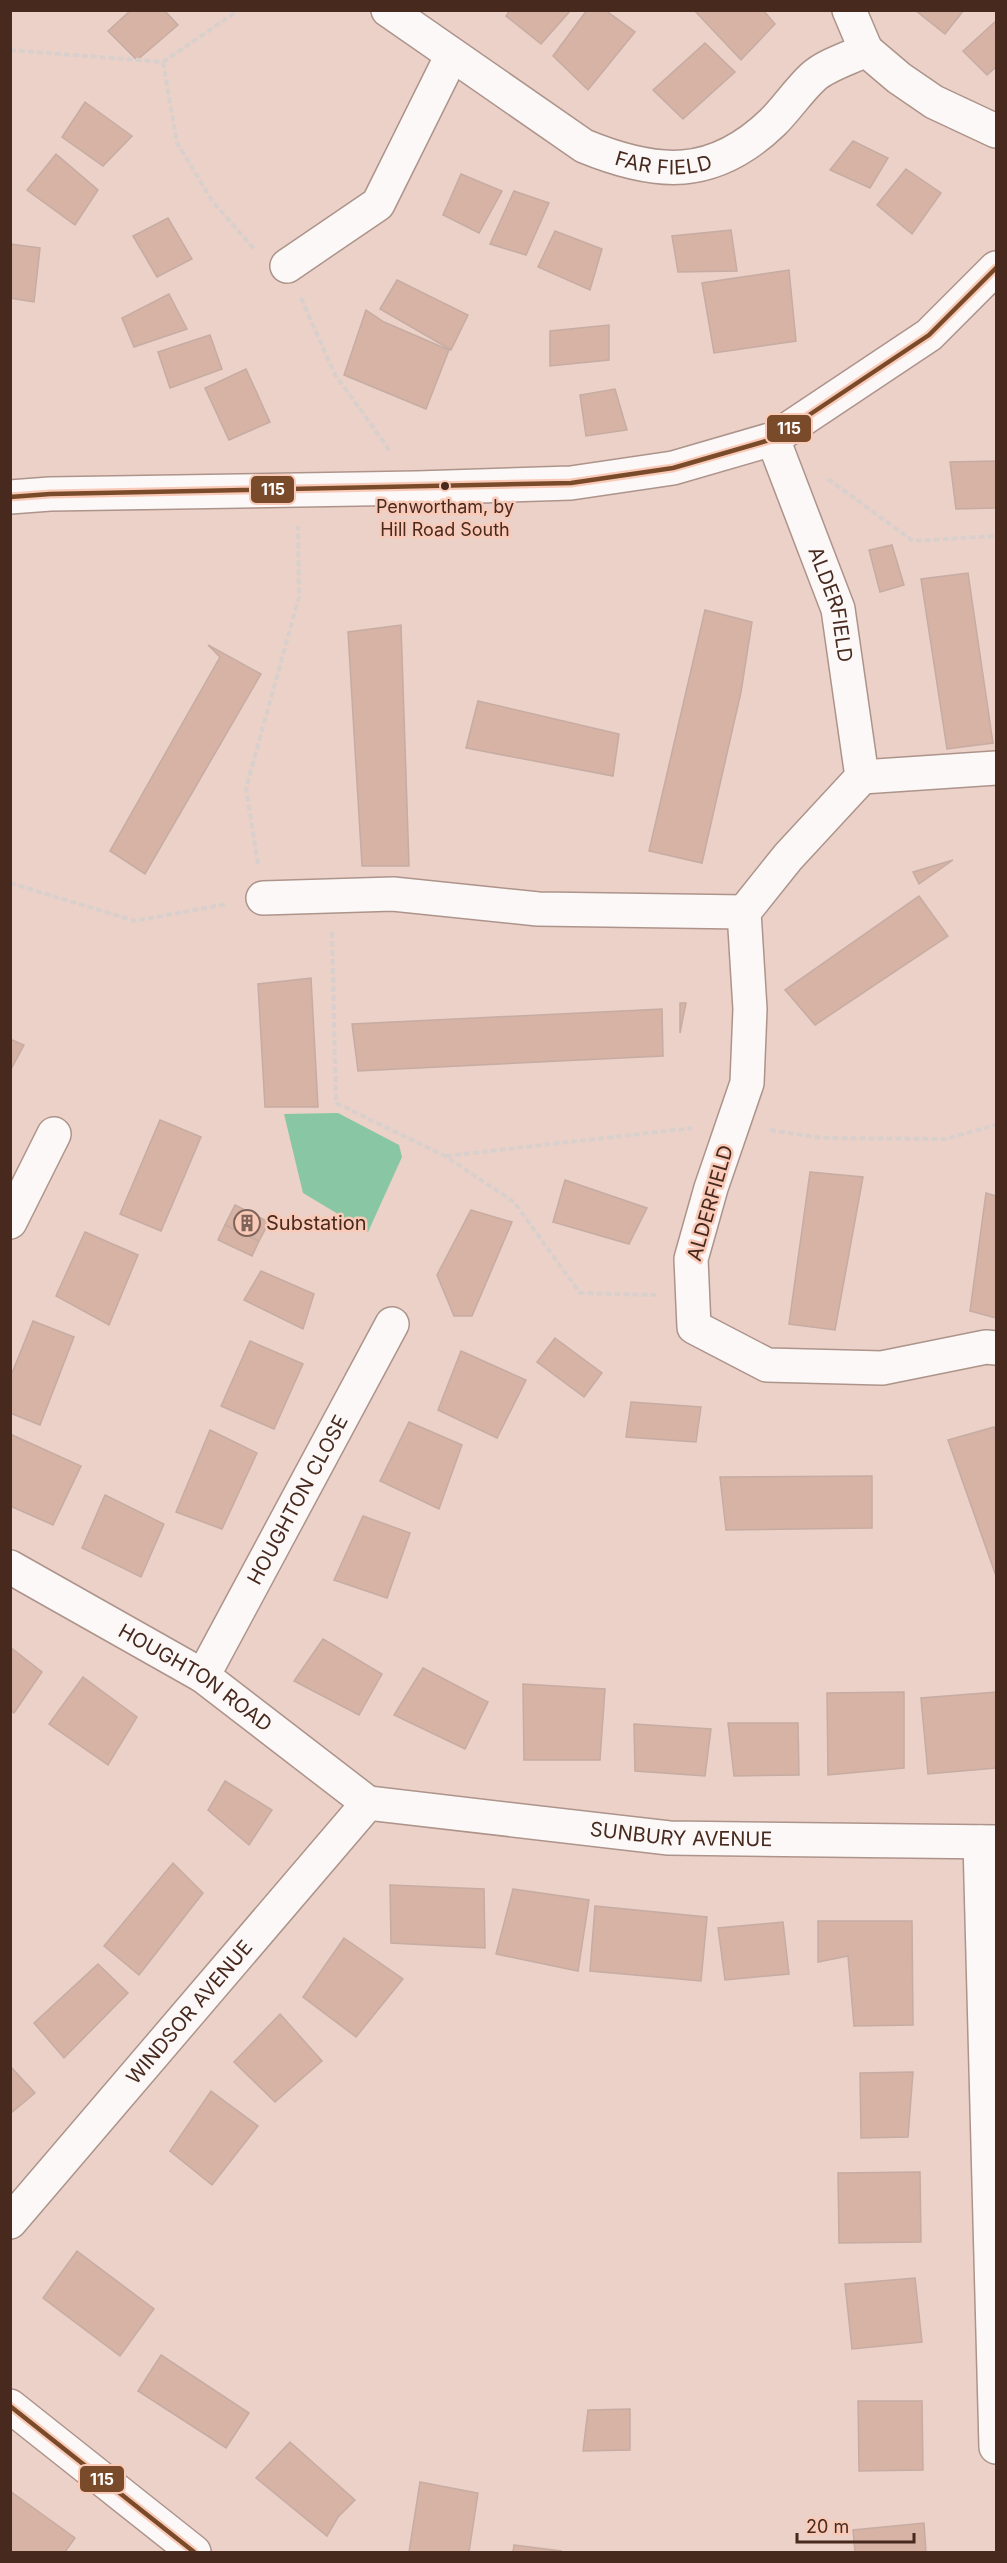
<svg xmlns="http://www.w3.org/2000/svg" width="1007" height="2563" font-family="Inter,sans-serif">
  <style>
    .green { fill: #89c7a4 }
    .building { fill: #d6b3a5; stroke: #c6aca2; stroke-width: 1.5 }
    .lines { fill: none; stroke-linecap: round; stroke-linejoin: round }
    .minor-casing { stroke: #ad948b; stroke-width: 36 }
    .path { stroke: #d9d0cd; stroke-width: 4; stroke-dasharray: 6 3; stroke-linecap: butt }
    .minor { stroke: #fcf8f7; stroke-width: 33 }
    .bus-1-casing { stroke: #facab8; stroke-width: 9 }
    .bus-1 { stroke: #7a4b2a; stroke-width: 4.5 }
    .bus-dot { fill: #47291e; stroke: #facab8; stroke-width: 2 }
    .labels { text-anchor: middle; dominant-baseline: central; stroke-width: 5; stroke-linejoin: round; paint-order: stroke }
    .bus-label { font-size: 18px; fill: #47291e; stroke: #facab8 }
    .street-label { font-size: 20px; fill: #47291e; stroke: #facab8 }
    .poi-label { font-size: 20px; fill: #47291e; stroke: #facab8; text-anchor: start }
    .line-badge { stroke: #facab8; stroke-width: 2 }
    .badge-label { font-size: 16px; text-anchor: middle; font-weight: bold; fill: #fff }
  </style>
  <rect width="100%" height="100%" fill="#ebd1c7"/>
  <polygon class="green" points="338,1113 399,1145 402,1157 368,1232 303,1193 284,1114"/>
  <g class="building">
    <polygon points="131,10 164,10 178,25 137,60 108,31"/>
    <polygon points="510,10 571,10 541,44 506,16"/>
    <polygon points="587,10 605,10 635,32 588,90 553,56"/>
    <polygon points="694,10 763,10 775,24 741,60"/>
    <polygon points="915,10 964,10 945,34"/>
    <polygon points="996,21 996,67 987,75 963,51"/>
    <polygon points="705,43 735,72 683,119 653,90"/>
    <polygon points="85,102 132,136 103,166 62,137"/>
    <polygon points="853,141 888,158 870,188 830,170"/>
    <polygon points="56,154 98,190 75,225 27,190"/>
    <polygon points="906,169 941,193 912,234 877,205"/>
    <polygon points="461,174 502,191 479,233 443,215"/>
    <polygon points="514,191 549,203 526,255 490,244"/>
    <polygon points="168,218 192,259 157,277 133,236"/>
    <polygon points="731,230 737,271 678,272 672,236"/>
    <polygon points="555,231 602,249 590,290 538,267"/>
    <polygon points="10,244 40,248 34,302 10,298"/>
    <polygon points="789,270 796,341 714,353 702,283"/>
    <polygon points="397,280 468,315 451,350 380,309"/>
    <polygon points="169,294 187,329 134,347 122,318"/>
    <polygon points="366,310 384,322 449,350 426,409 344,375"/>
    <polygon points="609,325 609,360 550,366 550,331"/>
    <polygon points="210,335 222,369 170,388 158,352"/>
    <polygon points="246,369 270,422 229,440 205,388"/>
    <polygon points="615,389 627,430 586,436 580,395"/>
    <polygon points="996,461 996,508 956,509 950,462"/>
    <polygon points="892,545 904,585 880,592 869,550"/>
    <polygon points="968,573 993,743 947,749 921,579"/>
    <polygon points="705,610 752,622 741,692 702,863 649,851"/>
    <polygon points="401,625 409,866 362,866 348,632"/>
    <polygon points="208,645 261,674 145,874 110,851 220,657"/>
    <polygon points="478,701 619,734 613,776 466,748"/>
    <polygon points="953,860 919,884 913,872"/>
    <polygon points="919,896 948,936 815,1025 785,990"/>
    <polygon points="311,978 318,1107 265,1107 258,984"/>
    <polygon points="680,1003 686,1003 680,1033"/>
    <polygon points="662,1009 663,1056 358,1071 352,1024"/>
    <polygon points="10,1039 24,1045 10,1071"/>
    <polygon points="160,1120 201,1137 161,1231 120,1214"/>
    <polygon points="810,1172 863,1177 835,1330 789,1324"/>
    <polygon points="565,1180 647,1208 629,1244 553,1222"/>
    <polygon points="986,1193 996,1196 996,1318 970,1311"/>
    <polygon points="235,1205 269,1222 259,1241 225,1225"/>
    <polygon points="471,1210 512,1222 472,1316 454,1316 437,1275"/>
    <polygon points="225,1225 259,1241 252,1256 218,1240"/>
    <polygon points="85,1232 138,1255 109,1325 56,1296"/>
    <polygon points="261,1271 314,1294 303,1329 244,1300"/>
    <polygon points="33,1321 74,1337 40,1425 10,1413 10,1378"/>
    <polygon points="555,1338 602,1373 584,1397 537,1362"/>
    <polygon points="250,1341 303,1364 274,1429 221,1406"/>
    <polygon points="461,1351 526,1380 497,1438 438,1410"/>
    <polygon points="631,1402 701,1407 696,1442 626,1437"/>
    <polygon points="409,1422 462,1445 439,1509 380,1481"/>
    <polygon points="994,1427 996,1432 996,1576 948,1440"/>
    <polygon points="210,1430 257,1453 222,1529 176,1512"/>
    <polygon points="10,1434 81,1466 53,1525 10,1506"/>
    <polygon points="872,1476 872,1528 726,1530 720,1477"/>
    <polygon points="105,1495 164,1524 141,1577 82,1548"/>
    <polygon points="363,1516 410,1533 387,1598 334,1580"/>
    <polygon points="323,1639 382,1674 359,1715 294,1681"/>
    <polygon points="10,1647 42,1672 14,1713 10,1710"/>
    <polygon points="423,1668 488,1702 465,1749 394,1715"/>
    <polygon points="83,1677 137,1717 108,1765 49,1724"/>
    <polygon points="523,1684 605,1689 600,1760 524,1760"/>
    <polygon points="904,1692 904,1768 828,1775 827,1693"/>
    <polygon points="996,1692 996,1768 928,1774 921,1698"/>
    <polygon points="728,1723 798,1723 799,1775 734,1776"/>
    <polygon points="634,1724 711,1729 705,1776 635,1771"/>
    <polygon points="225,1781 272,1810 249,1845 208,1810"/>
    <polygon points="173,1863 203,1893 139,1975 104,1946"/>
    <polygon points="390,1885 484,1889 485,1948 391,1943"/>
    <polygon points="513,1889 589,1900 578,1971 496,1954"/>
    <polygon points="595,1906 707,1917 701,1981 590,1971"/>
    <polygon points="818,1921 912,1921 913,2025 854,2026 848,1956 818,1962"/>
    <polygon points="783,1922 789,1974 725,1980 718,1928"/>
    <polygon points="344,1938 403,1979 356,2037 303,1997"/>
    <polygon points="98,1964 128,1993 64,2058 34,2023"/>
    <polygon points="280,2014 322,2061 275,2102 234,2062"/>
    <polygon points="10,2066 35,2093 10,2114"/>
    <polygon points="913,2072 908,2137 861,2138 860,2073"/>
    <polygon points="211,2091 258,2126 212,2185 170,2151"/>
    <polygon points="920,2172 921,2242 839,2243 838,2173"/>
    <polygon points="77,2251 154,2309 120,2356 43,2298"/>
    <polygon points="915,2278 922,2342 852,2349 845,2284"/>
    <polygon points="161,2355 249,2413 226,2448 138,2391"/>
    <polygon points="858,2401 922,2401 923,2470 859,2471"/>
    <polygon points="630,2409 630,2450 583,2451 588,2410"/>
    <polygon points="290,2442 355,2500 338,2517 327,2536 256,2478"/>
    <polygon points="420,2482 478,2493 469,2552 409,2552"/>
    <polygon points="10,2491 75,2538 65,2552 10,2552"/>
    <polygon points="924,2523 926,2552 855,2552 853,2530"/>
    <polygon points="514,2545 561,2551 561,2552 513,2552"/>
  </g>
  <g class="lines">
    <defs>
      <g id="minor">
        <path id="s1" d="M388 10 584 146C657 176 713 180 773 122 787 108 798 91 813 77 826 65 850 58 866 50L849 10"/>
        <polyline points="866,50 899,78 934,102 996,131"/>
        <polyline points="287,266 378,204 452,55"/>
        <path id="s2" d="M773 439 838 609 862 777 788 857 744 912 750 1009 747 1083 711 1188 691 1259 694 1327 767 1365 882 1368 986 1347 996 1348"/>
        <polyline points="10,497 50,494 417,488 571,483 673,468 773,439 929,335 996,268"/>
        <polyline points="862,777 996,768"/>
        <polyline points="263,898 393,894 538,909 744,912"/>
        <polyline points="10,1222 54,1134"/>
        <path id="s3" d="M10 1567 203 1676 368 1803"/>
        <path id="s4" d="M203 1676 392 1324"/>
        <path id="s5" d="M368 1803 669 1838 996 1842"/>
        <polyline points="980,1842 996,2447"/>
        <path id="s6" d="M10 2222 368 1803"/>
        <polyline points="10,2406 194,2552"/>
      </g>
    </defs>
    <use href="#minor" class="minor-casing"/>
    <g class="path">
      <polyline points="10,50 163,62 239,10"/>
      <polyline points="163,62 177,143 213,202 255,250"/>
      <polyline points="301,298 334,373 390,451"/>
      <polyline points="828,479 913,541 996,536"/>
      <polyline points="258,864 246,788 299,597 298,526"/>
      <polyline points="10,883 135,921 227,904"/>
      <polyline points="332,932 336,1103 445,1156 514,1202 580,1293 656,1295"/>
      <polyline points="770,1130 822,1138 945,1139 996,1125"/>
      <polyline points="446,1156 692,1128"/>
    </g>
    <use href="#minor" class="minor"/>
    <defs>
      <g id="bus-1">
        <polyline points="10,497 50,494 571,483 673,468 773,439 929,335 996,268"/>
        <polyline points="10,2406 194,2552"/>
      </g>
    </defs>
    <use href="#bus-1" class="bus-1-casing"/>
    <use href="#bus-1" class="bus-1"/>
  </g>
  <defs>
    <symbol id="building-ring" viewBox="-11 -11 22 22"><circle r="9.5" fill="#facab8" stroke="#806459" stroke-width="1.5"/><path d="M-4-6H4V6H1V3H-1V6H-4ZM-2.5-4.3h1.7v1.8h-1.7ZM.8-4.3h1.7v1.8H.8ZM-2.5-1h1.7V.8h-1.7ZM.8-1h1.7V.8H.8Z" fill="#806459"/></symbol>
  </defs>
  <g fill-rule="evenodd">
    <use href="#building-ring" x="232" y="1208" width="30" height="30"/>
  </g>
  <circle class="bus-dot" cx="445" cy="486" r="5"/>
  <g class="labels">
    <g class="bus-label">
      <text x="445" y="506">Penwortham, by<tspan x="445" dy="23">Hill Road South</tspan></text>
    </g>
    <g class="street-label">
      <text stroke="none"><textPath href="#s1" startOffset="321">FAR FIELD</textPath></text>
      <text stroke="none"><textPath href="#s2" startOffset="176">ALDERFIELD</textPath></text>
      <text transform="translate(710 1203) rotate(-74)">ALDERFIELD</text>
      <text stroke="none"><textPath href="#s4" startOffset="200">HOUGHTON CLOSE</textPath></text>
      <text stroke="none"><textPath href="#s3" startOffset="216">HOUGHTON ROAD</textPath></text>
      <text stroke="none"><textPath href="#s5" startOffset="315">SUNBURY AVENUE</textPath></text>
      <text stroke="none"><textPath href="#s6" startOffset="276">WINDSOR AVENUE</textPath></text>
    </g>
    <g class="poi-label">
      <text x="266" y="1223">Substation</text>
    </g>
  </g>
  <g class="line-badge">
    <rect x="766" y="414" width="46" height="29" rx="6" fill="#7a4b2a"/>
    <rect x="250" y="475" width="45" height="29" rx="6" fill="#7a4b2a"/>
    <rect x="79" y="2465" width="46" height="28" rx="6" fill="#7a4b2a"/>
  </g>
  <g class="badge-label">
    <text x="789" y="434">115</text>
    <text x="273" y="495">115</text>
    <text x="102" y="2485">115</text>
  </g>
  <rect width="1007" height="2563" fill="none" stroke="#47291e" stroke-width="24"/>
  <path d="M797 2533v9h117v-9" fill="none" stroke="#47291e" stroke-width="3"/>
  <text x="806" y="2533" font-size="18" fill="#47291e" stroke="#facab8" stroke-width="4.5" paint-order="stroke">20 m</text>
</svg>
